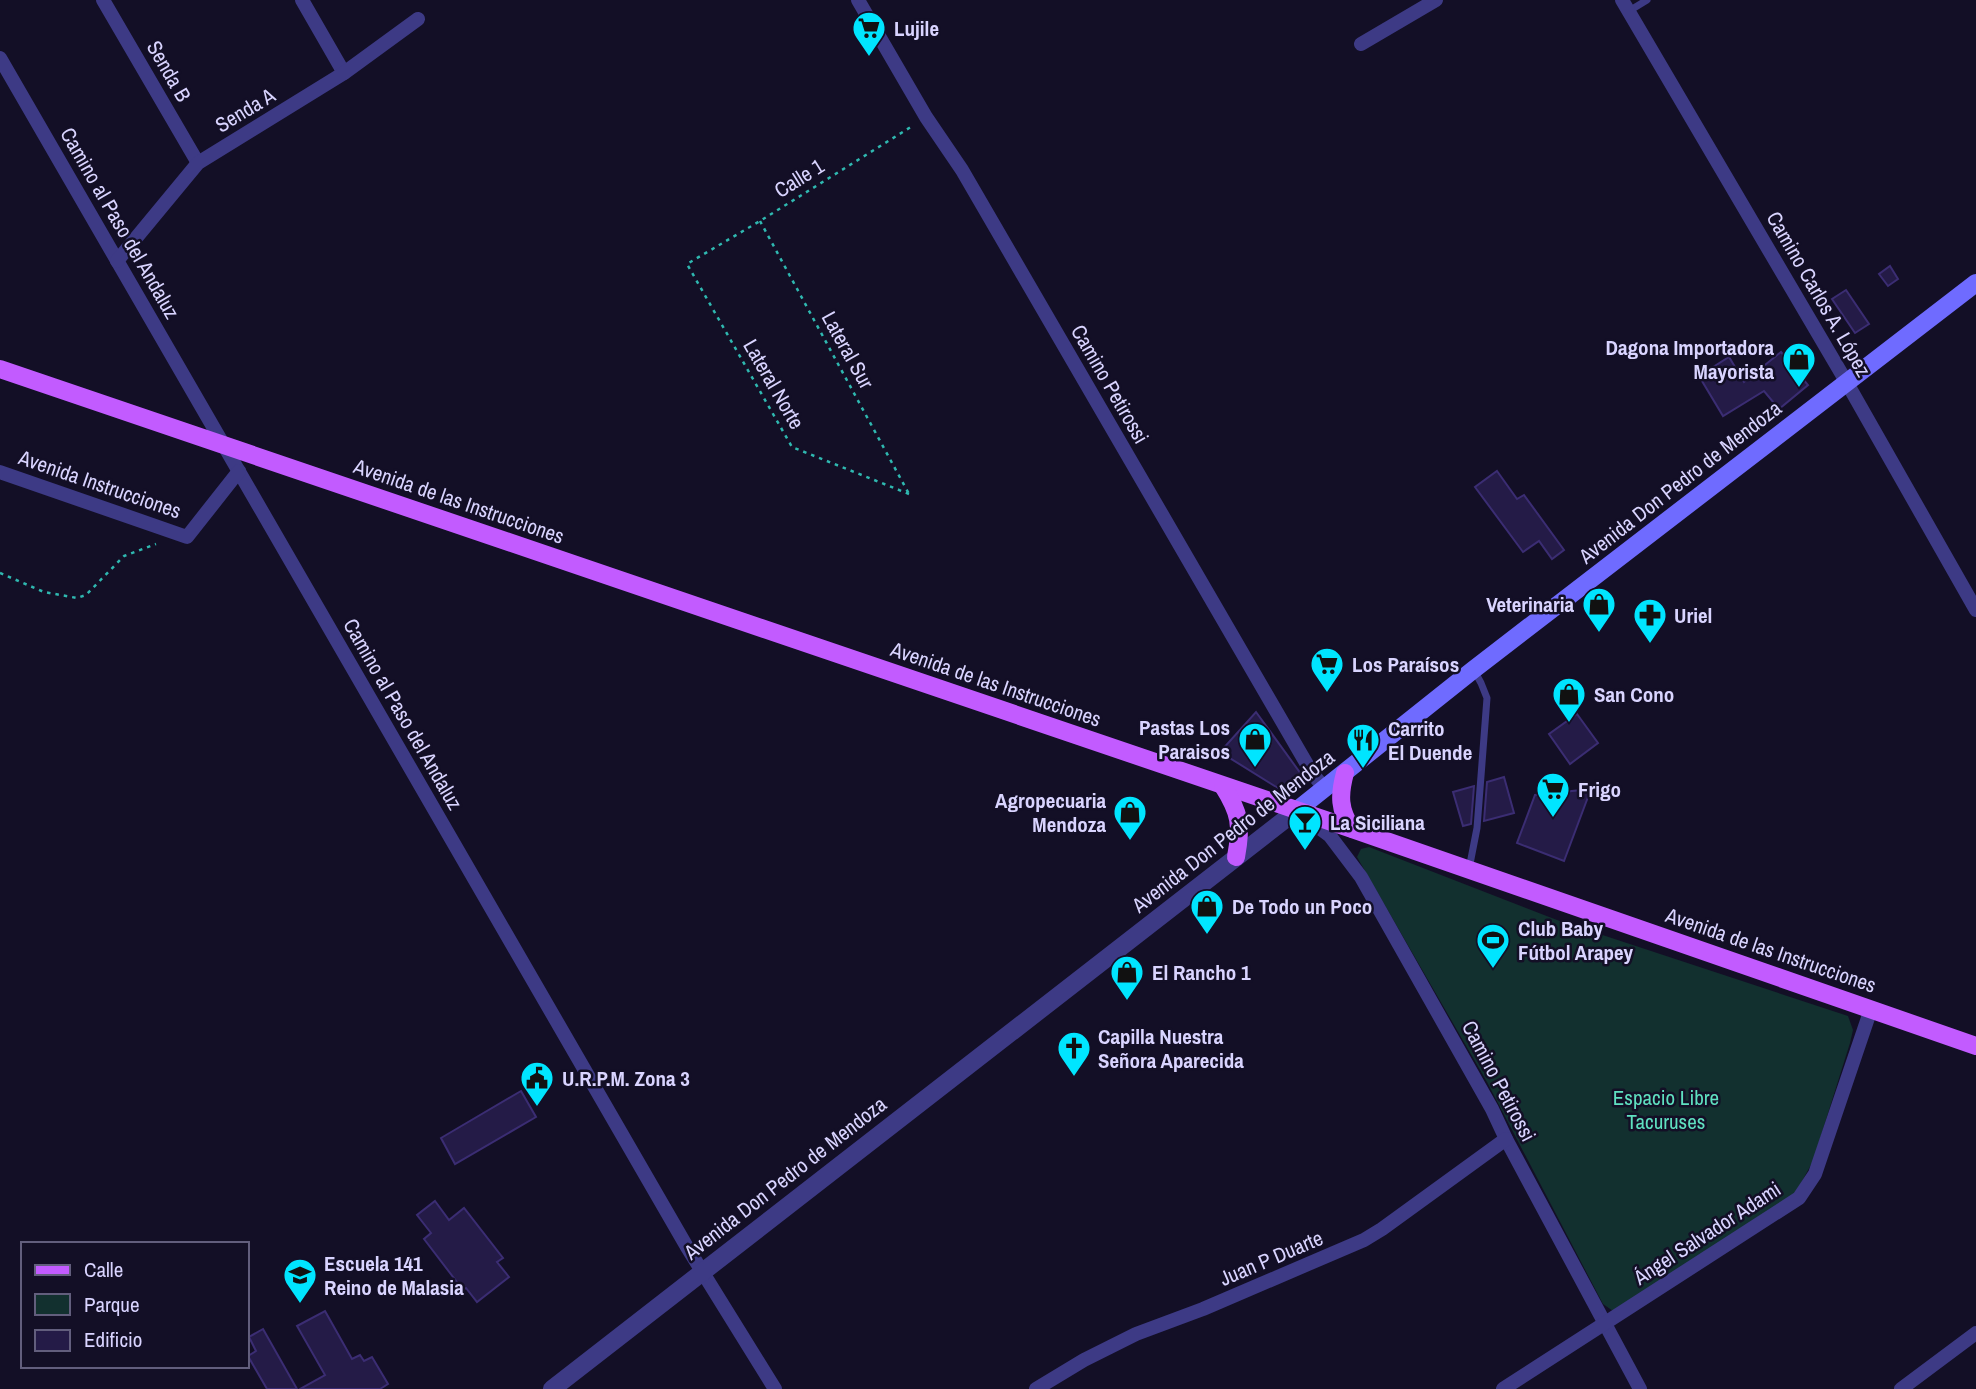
<svg xmlns="http://www.w3.org/2000/svg" width="1976" height="1389" font-family="'Archivo Narrow',sans-serif">
  <style>
    .green { fill: #12302f }
    .building { fill: #241b47; stroke: #3b2d73; stroke-width: 2 }
    .lines { fill: none; stroke-linecap: round; stroke-linejoin: round }
    .path { stroke: #2fb8b0; stroke-width: 2.5; stroke-dasharray: 3.5 5; stroke-linecap: butt }
    .service { stroke: #3d3a85; stroke-width: 7 }
    .minor { stroke: #3d3a85; stroke-width: 14 }
    .tertiary { stroke: #3d3a85; stroke-width: 18 }
    .secondary { stroke: #6f6bff; stroke-width: 18 }
    .primary { stroke: #c25bff; stroke-width: 18 }
    .labels { text-anchor: middle; dominant-baseline: central; stroke-width: 5; stroke-linejoin: round; paint-order: stroke }
    .poi-label { font-size: 21px; font-weight: bold; fill: #d9d4ff; stroke: #130f26; text-anchor: start }
    .street-label { font-size: 21px; fill: #d9d4ff; stroke: #130f26 }
    .park-label { font-size: 21px; fill: #5fe0c0; stroke: #130f26 }
  </style>
  <rect width="100%" height="100%" fill="#130f26"/>
  <polygon class="green" points="1369,847 1557,920 1848,1016 1853,1030 1850,1043 1813,1161 1795,1194 1613,1311 1603,1304 1487,1082 1357,857 1361,849"/>
  <g class="building">
    <polygon points="1890,266 1898,279 1888,286 1879,274"/>
    <polygon points="1846,290 1869,324 1855,333 1832,299"/>
    <polygon points="1781,352 1808,385 1779,409 1764,391 1723,416 1699,376 1729,357 1744,382"/>
    <polygon points="1497,471 1517,499 1524,495 1564,550 1552,559 1539,541 1523,552 1475,487"/>
    <polygon points="1256,712 1301,774 1286,793 1220,752"/>
    <polygon points="1577,714 1598,743 1570,764 1549,734"/>
    <polygon points="1504,777 1514,813 1484,821 1487,782"/>
    <polygon points="1474,786 1471,824 1463,826 1453,792"/>
    <polygon points="1591,789 1564,861 1517,843 1535,795"/>
    <polygon points="521,1091 536,1117 455,1164 441,1138"/>
    <polygon points="435,1201 449,1220 464,1208 503,1258 497,1262 509,1277 477,1302 466,1288 463,1290 424,1239 431,1233 417,1215"/>
    <polygon points="325,1311 352,1359 360,1355 364,1361 372,1357 388,1384 380,1389 300,1389 325,1375 297,1326"/>
    <polygon points="263,1329 297,1389 267,1389 248,1356 256,1351 249,1337"/>
  </g>
  <g class="lines">
    <g class="path">
      <polyline points="760,221 909,494"/>
      <polyline points="909,494 792,447 687,264 760,221 914,125"/>
      <polyline points="0,573 44,592 77,598 86,595 124,556 156,544"/>
    </g>
    <g class="service">
      <polyline points="1629,11 1647,0"/>
      <polyline points="1469,869 1477,828 1487,698 1481,683 1475,672"/>
    </g>
    <g class="minor">
      <polyline points="103,0 198,163"/>
      <polyline points="302,0 344,73"/>
      <polyline points="858,0 926,117 962,170 1312,773 1325,789"/>
      <polyline points="1622,0 1847,383 1976,610"/>
      <polyline points="1361,44 1436,0"/>
      <polyline points="0,58 687,1247 775,1389"/>
      <polyline points="117,261 198,163 344,73 418,19"/>
      <polyline points="0,472 187,537 239,471"/>
      <polyline points="1303,816 1330,836 1361,877 1492,1109 1506,1139 1640,1389"/>
      <polyline points="1036,1389 1084,1360 1136,1334 1203,1309 1364,1240 1382,1229 1506,1139"/>
      <polyline points="1503,1389 1799,1198 1815,1174 1871,1009"/>
      <polyline points="1901,1389 1976,1333"/>
    </g>
    <polyline class="tertiary" points="552,1389 1296,811"/>
    <polyline class="secondary" points="1296,811 1473,670 1976,283"/>
    <g class="primary">
      <polyline points="0,369 1352,829 1976,1046"/>
      <path d="M1345 773C1339 795 1339 810 1352 829"/>
      <path d="M1223 786C1240 813 1242 825 1236 857"/>
    </g>
  </g>
  <defs>
    <symbol id="supermarket-pin" viewBox="-11 -11 22 30"><path d="M0 17L-7.5 6A9.5 9.5 0 1 1 7.5 6Z" fill="#00e5ff" stroke="#130f26"/><path d="M-6-5.5h2.5l.6 2H6L4.5 2H-2.5L-4.4-4H-6ZM-1.5 3.2a1.3 1.3 0 1 0 .1 0ZM3 3.2a1.3 1.3 0 1 0 .1 0Z" fill="#111"/></symbol>
    <symbol id="shop-pin" viewBox="-11 -11 22 30"><path d="M0 17L-7.5 6A9.5 9.5 0 1 1 7.5 6Z" fill="#00e5ff" stroke="#130f26"/><path d="M-5-2.5h2.3a2.7 3.5 0 0 1 5.4 0H5L5.5 6h-11ZM-1.5-2.5h3a1.5 2.3 0 0 0-3 0Z" fill="#111"/></symbol>
    <symbol id="pharmacy-pin" viewBox="-11 -11 22 30"><path d="M0 17L-7.5 6A9.5 9.5 0 1 1 7.5 6Z" fill="#00e5ff" stroke="#130f26"/><path d="M-2-6h4v4h4v4h-4v4h-4v-4h-4v-4h4Z" fill="#111"/></symbol>
    <symbol id="restaurant-pin" viewBox="-11 -11 22 30"><path d="M0 17L-7.5 6A9.5 9.5 0 1 1 7.5 6Z" fill="#00e5ff" stroke="#130f26"/><path d="M-5-6h1v4h1v-4h1v4h1v-4h1v5L-1.5 .5V6h-2V.5L-5-1ZM5-6V6H3V1.5H1.5Q1.5-4 5-6Z" fill="#111"/></symbol>
    <symbol id="bar-pin" viewBox="-11 -11 22 30"><path d="M0 17L-7.5 6A9.5 9.5 0 1 1 7.5 6Z" fill="#00e5ff" stroke="#130f26"/><path d="M-6-5H6L.8 .8V4.5H3.5V6h-7V4.5H-.8V.8Z" fill="#111"/></symbol>
    <symbol id="stadium-pin" viewBox="-11 -11 22 30"><path d="M0 17L-7.5 6A9.5 9.5 0 1 1 7.5 6Z" fill="#00e5ff" stroke="#130f26"/><path d="M0-5a6.5 5 0 1 0 0 10a6.5 5 0 1 0 0-10ZM-3.5-1.8h7v3.6h-7Z" fill="#111"/></symbol>
    <symbol id="church-pin" viewBox="-11 -11 22 30"><path d="M0 17L-7.5 6A9.5 9.5 0 1 1 7.5 6Z" fill="#00e5ff" stroke="#130f26"/><path d="M-1.2-6h2.4v3.5h3.3v2.4h-3.3V6h-2.4V-.1h-3.3v-2.4h3.3Z" fill="#111"/></symbol>
    <symbol id="civic-pin" viewBox="-11 -11 22 30"><path d="M0 17L-7.5 6A9.5 9.5 0 1 1 7.5 6Z" fill="#00e5ff" stroke="#130f26"/><path d="M-.6-6.5H3V-4.5H.6V-3L4-1V1h2V6H-6V1h2V-1L-.6-3ZM-1.2 2.5V6h2.4V2.5Z" fill="#111"/></symbol>
    <symbol id="school-pin" viewBox="-11 -11 22 30"><path d="M0 17L-7.5 6A9.5 9.5 0 1 1 7.5 6Z" fill="#00e5ff" stroke="#130f26"/><path d="M0-5L7-2L0 1L-7-2ZM-4 1L0 2.5L4 1V4Q0 6-4 4Z" fill="#111"/></symbol>
  </defs>
  <g fill-rule="evenodd">
    <use href="#supermarket-pin" x="850" y="9" width="38" height="52"/>
    <use href="#shop-pin" x="1780" y="340" width="38" height="52"/>
    <use href="#shop-pin" x="1580" y="585" width="38" height="52"/>
    <use href="#pharmacy-pin" x="1631" y="596" width="38" height="52"/>
    <use href="#supermarket-pin" x="1308" y="645" width="38" height="52"/>
    <use href="#shop-pin" x="1550" y="675" width="38" height="52"/>
    <use href="#shop-pin" x="1236" y="720" width="38" height="52"/>
    <use href="#restaurant-pin" x="1344" y="721" width="38" height="52"/>
    <use href="#supermarket-pin" x="1534" y="770" width="38" height="52"/>
    <use href="#shop-pin" x="1111" y="793" width="38" height="52"/>
    <use href="#bar-pin" x="1286" y="803" width="38" height="52"/>
    <use href="#shop-pin" x="1188" y="887" width="38" height="52"/>
    <use href="#stadium-pin" x="1474" y="921" width="38" height="52"/>
    <use href="#shop-pin" x="1108" y="953" width="38" height="52"/>
    <use href="#church-pin" x="1055" y="1029" width="38" height="52"/>
    <use href="#civic-pin" x="518" y="1059" width="38" height="52"/>
    <use href="#school-pin" x="281" y="1256" width="38" height="52"/>
  </g>
  <g class="labels">
    <g class="poi-label">
      <text x="894" y="28">Lujile</text>
      <text x="1774" y="347" text-anchor="end">Dagona Importadora<tspan x="1774" dy="24">Mayorista</tspan></text>
      <text x="1574" y="604" text-anchor="end">Veterinaria</text>
      <text x="1674" y="615">Uriel</text>
      <text x="1352" y="664">Los Paraísos</text>
      <text x="1594" y="694">San Cono</text>
      <text x="1230" y="727" text-anchor="end">Pastas Los<tspan x="1230" dy="24">Paraisos</tspan></text>
      <text x="1388" y="728">Carrito<tspan x="1388" dy="24">El Duende</tspan></text>
      <text x="1578" y="789">Frigo</text>
      <text x="1106" y="800" text-anchor="end">Agropecuaria<tspan x="1106" dy="24">Mendoza</tspan></text>
      <text x="1330" y="822">La Siciliana</text>
      <text x="1232" y="906">De Todo un Poco</text>
      <text x="1518" y="928">Club Baby<tspan x="1518" dy="24">Fútbol Arapey</tspan></text>
      <text x="1152" y="972">El Rancho 1</text>
      <text x="1098" y="1036">Capilla Nuestra<tspan x="1098" dy="24">Señora Aparecida</tspan></text>
      <text x="562" y="1078">U.R.P.M. Zona 3</text>
      <text x="324" y="1263">Escuela 141<tspan x="324" dy="24">Reino de Malasia</tspan></text>
    </g>
    <g class="street-label">
      <text transform="translate(169 71) rotate(60)">Senda B</text>
      <text transform="translate(245 110) rotate(-31)">Senda A</text>
      <text transform="translate(799 178) rotate(-32)">Calle 1</text>
      <text transform="translate(120 223) rotate(60)">Camino al Paso del Andaluz</text>
      <text transform="translate(1819 294) rotate(60)">Camino Carlos A. López</text>
      <text transform="translate(848 350) rotate(61)">Lateral Sur</text>
      <text transform="translate(774 384) rotate(60)">Lateral Norte</text>
      <text transform="translate(1110 384) rotate(60)">Camino Petirossi</text>
      <text transform="translate(1680 482) rotate(-38)">Avenida Don Pedro de Mendoza</text>
      <text transform="translate(100 484) rotate(19)">Avenida Instrucciones</text>
      <text transform="translate(459 501) rotate(19)">Avenida de las Instrucciones</text>
      <text transform="translate(996 684) rotate(19)">Avenida de las Instrucciones</text>
      <text transform="translate(403 714) rotate(60)">Camino al Paso del Andaluz</text>
      <text transform="translate(1233 831) rotate(-38)">Avenida Don Pedro de Mendoza</text>
      <text transform="translate(1771 950) rotate(19)">Avenida de las Instrucciones</text>
      <text transform="translate(1499 1081) rotate(62)">Camino Petirossi</text>
      <text transform="translate(785 1178) rotate(-38)">Avenida Don Pedro de Mendoza</text>
      <text transform="translate(1707 1233) rotate(-33)">Ángel Salvador Adami</text>
      <text transform="translate(1271 1258) rotate(-23)">Juan P Duarte</text>
    </g>
    <g class="park-label">
      <text x="1666" y="1097">Espacio Libre<tspan x="1666" dy="24">Tacuruses</tspan></text>
    </g>
  </g>
  <rect x="21" y="1242" width="228" height="126" fill="#130f26" stroke="#625e7d" stroke-width="2"/>
  <rect x="35" y="1265" width="35" height="10" fill="#c25bff" stroke="#625e7d" stroke-width="2"/>
  <text x="84" y="1277" font-size="21" fill="#d9d4ff">Calle</text>
  <rect x="35" y="1294" width="35" height="21" fill="#12302f" stroke="#625e7d" stroke-width="2"/>
  <text x="84" y="1312" font-size="21" fill="#d9d4ff">Parque</text>
  <rect x="35" y="1330" width="35" height="21" fill="#241b47" stroke="#625e7d" stroke-width="2"/>
  <text x="84" y="1347" font-size="21" fill="#d9d4ff">Edificio</text>
</svg>
